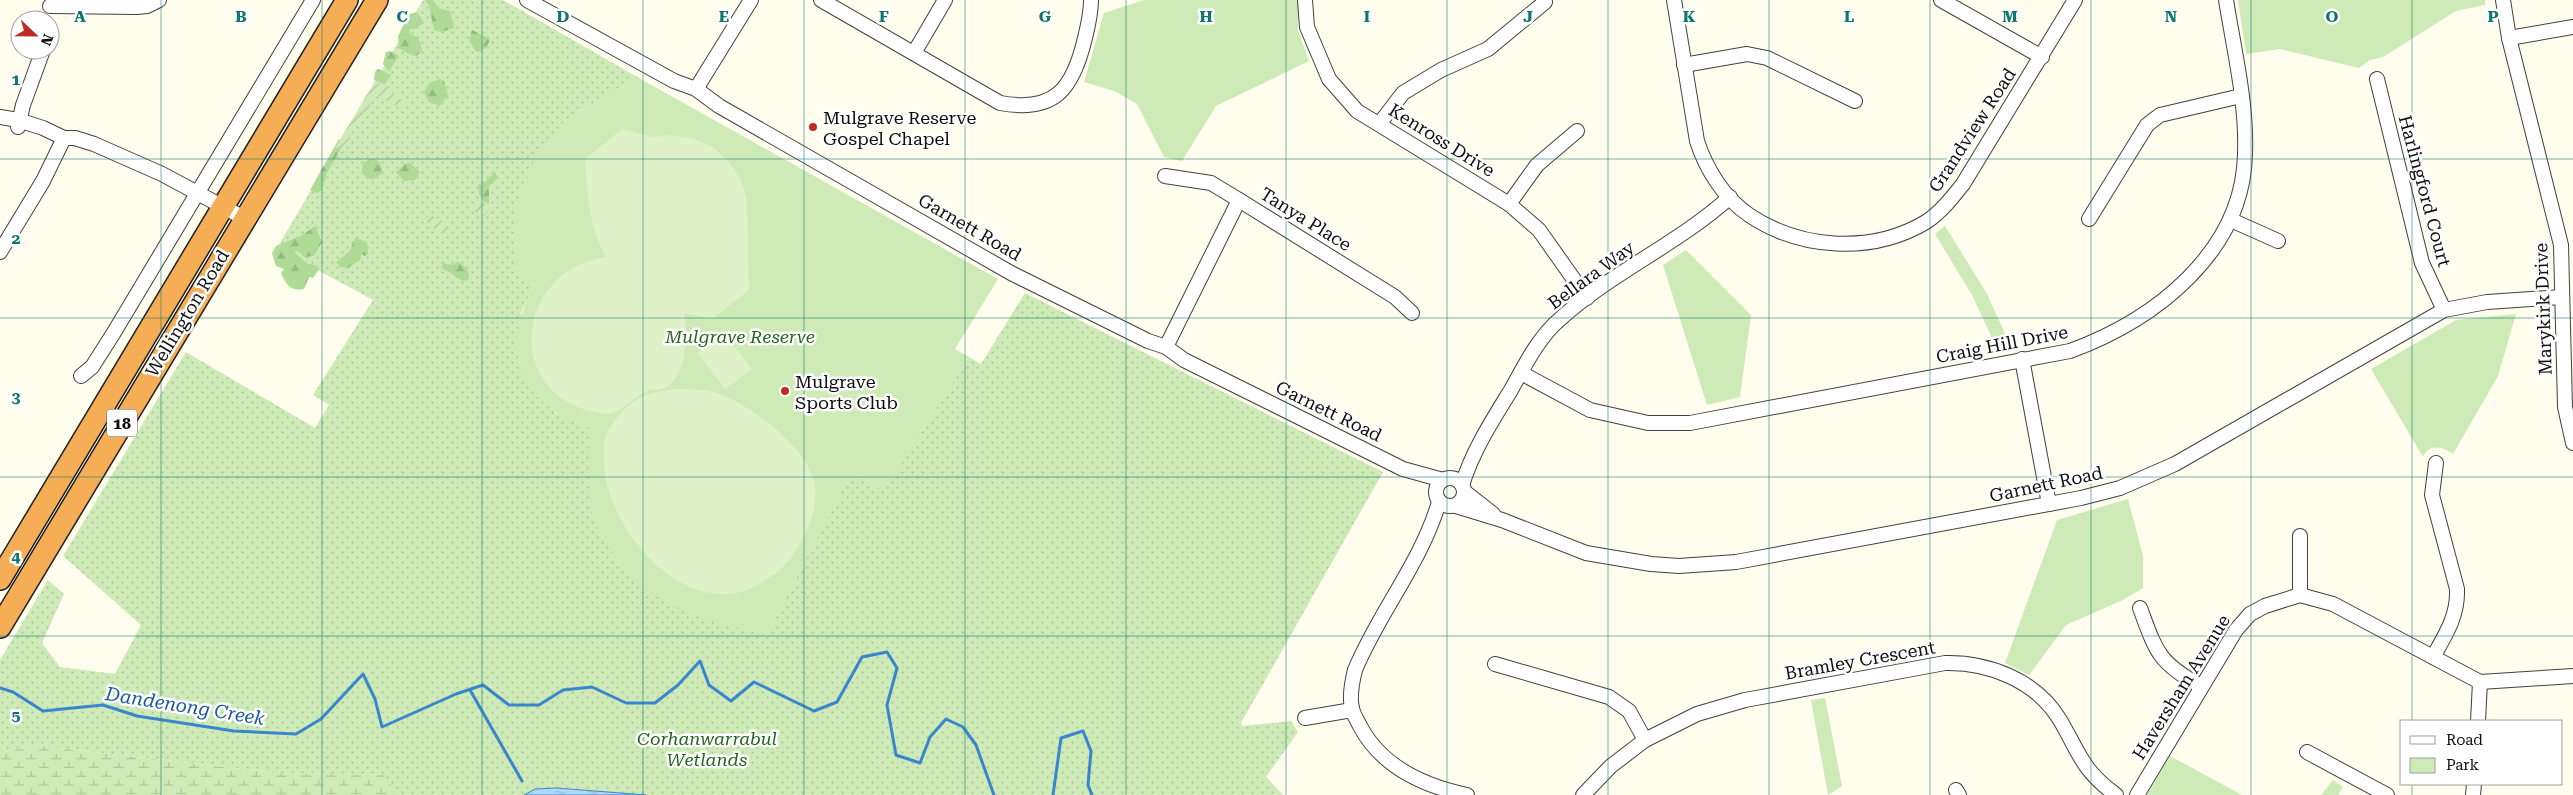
<svg xmlns="http://www.w3.org/2000/svg" width="2573" height="795" font-family="'Roboto Serif',serif">
  <style>
    .grass { fill: url(#grass-dots) }
    .forest { fill: url(#forest-firs) }
    .wetland { fill: url(#wetland-marsh) }
    .park { fill: #cdeab7 }
    .garden { fill: url(#garden-furrows) }
    .pitch { fill: #dff1c9 }
    .water { fill: url(#water-ripples); stroke: #3985ce }
    .lines { fill: none; stroke-linecap: round; stroke-linejoin: round }
    .stream { stroke: #3985ce; stroke-width: 3 }
    .minor-casing { stroke: #414141; stroke-width: 16 }
    .highway-casing { stroke: #1f1f1f; stroke-width: 24 }
    .minor { stroke: #fff; stroke-width: 14 }
    .highway { stroke: #f5ad56; stroke-width: 21 }
    .grid { fill: none; stroke: #0f766e; stroke-width: 1; stroke-opacity: 0.55 }
    .poi-dot { fill: #bf2b24; stroke: #fff; stroke-width: 2 }
    .labels { text-anchor: middle; dominant-baseline: central; stroke-width: 5; stroke-linejoin: round; paint-order: stroke }
    .shield { fill: #fff; stroke: #565656; stroke-width: 1 }
    .shield-label { font-size: 16px; font-weight: bold; fill: #0e0e0e }
    .poi-label { font-size: 18px; fill: #0e0e0e; stroke: #fff; text-anchor: start }
    .street-label { font-size: 18px; fill: #0e0e0e; stroke: #fff }
    .park-label { font-size: 18px; font-style: italic; fill: #25661d; stroke: #fff }
    .water-label { font-size: 19px; font-style: italic; fill: #1657a1; stroke: #fff }
    .grid-label { font-size: 16px; text-anchor: middle; font-weight: bold; fill: #0f766e; stroke: #fff; stroke-width: 5; stroke-linejoin: round; paint-order: stroke }
  </style>
  <defs>
    <pattern id="grass-dots" width="8" height="8" patternUnits="userSpaceOnUse" patternTransform="scale(1.25)"><rect width="8" height="8" fill="#cdeab7"/><path d="M2 2h.1M6 6h.1" fill="none" stroke="#afc89c" stroke-width="1.8" stroke-linecap="round"/></pattern>
    <pattern id="forest-firs" width="22" height="20" patternUnits="userSpaceOnUse" patternTransform="scale(1.25)"><rect width="22" height="20" fill="#afdb97"/><path d="M5 1l3.5 6h-7zM16 11l3.5 6h-7z" fill="#95bb81"/></pattern>
    <pattern id="wetland-marsh" width="20" height="14" patternUnits="userSpaceOnUse" patternTransform="scale(1.25)"><rect width="20" height="14" fill="#cdeab7"/><path d="M1 5h8M5 5V1M11 12h8M15 12V8" fill="none" stroke="#afc89c"/></pattern>
    <pattern id="garden-furrows" width="10" height="10" patternUnits="userSpaceOnUse" patternTransform="scale(1.25)"><rect width="10" height="10" fill="#cdeab7"/><path d="M-1 1l2-2M0 10L10 0M9 11l2-2" fill="none" stroke="#afc89c"/></pattern>
    <pattern id="water-ripples" width="26" height="14" patternUnits="userSpaceOnUse" patternTransform="scale(1.25)"><rect width="26" height="14" fill="#b2d7f7"/><path d="M2 4q2-2 4 0t4 0M15 11q2-2 4 0t4 0" fill="none" stroke="#98b7d3"/></pattern>
  </defs>
  <rect width="100%" height="100%" fill="#fffdee"/>
  <polygon class="grass" points="423,0 503,0 639,78 603,97 564,122 533,287 521,313 555,413 590,428 589,471 591,508 603,539 766,636 850,474 884,490 969,357 981,364 1025,293 1383,472 1241,723 1242,726 1291,721 1298,732 1266,777 1283,795 399,795 382,775 276,773 33,745 0,753 0,660 48,580 64,594 42,643 60,667 115,674 141,625 63,556 186,352 315,428 329,405 313,395 373,300 277,248"/>
  <g class="forest">
    <polygon points="425,0 433,0 438,8 450,11 454,28 441,32 434,30 429,6"/>
    <path d="M417 12 422 19V24L415 29H410L409 33C417 36 421 40 422 50L417 56 411 55 399 48 398 36 409 14Z"/>
    <path d="M472 30 490 39C488 46 484 52 476 52L469 40Z"/>
    <polygon points="390,51 399,56 389,71 383,64 386,52"/>
    <polygon points="378,69 391,75 385,84 374,80 375,72"/>
    <polygon points="440,79 444,81 448,95 440,106 429,102 424,93 429,83"/>
    <polygon points="339,139 344,143 327,173 322,190 317,193 310,190"/>
    <circle cx="372" cy="169" r="10"/>
    <polygon points="406,163 410,163 420,172 415,180 404,181 396,172"/>
    <path d="M495 172 498 178 489 186V204C481 202 477 191 479 184L482 185Z"/>
    <path d="M315 226 322 242 314 256 304 257 298 251 294 252 308 264 315 265 319 269 313 278 309 277 304 289C290 292 286 284 281 273L284 269 276 266 272 253 276 246 301 236Z"/>
    <polygon points="355,238 367,242 368,254 365,256 361,254 360,260 348,268 340,267 336,262 349,252"/>
    <path d="M457 262C465 264 472 273 468 280L463 281 442 268 443 263 452 265Z"/>
  </g>
  <polygon class="wetland" points="33,745 276,773 383,775 399,795 0,795 0,753"/>
  <g class="park">
    <polygon points="1144,0 1298,0 1298,31 1309,61 1216,106 1182,161 1164,157 1137,104 1114,91 1084,82 1104,13"/>
    <polygon points="2238,0 2485,0 2485,5 2456,11 2383,57 2370,60 2359,68 2280,49 2246,54"/>
    <path d="M639 78 998 279 955 349 969 357 884 491 850 475 766 636C737 627 706 620 679 608 642 593 599 547 591 508 587 482 589 454 589 428 578 423 564 419 555 412 507 378 510 334 533 287L515 274 516 208 535 157 564 122 603 97Z"/>
    <polygon points="1945,226 1987,294 2013,351 1999,353 1972,295 1935,234"/>
    <polygon points="1686,250 1751,315 1740,397 1707,405 1663,265"/>
    <path d="M2516 314 2498 376 2453 454C2442 447 2429 443 2423 457L2371 369 2456 320Z"/>
    <polygon points="2128,499 2143,556 2143,588 2123,600 2066,625 2029,675 2005,663 2057,520"/>
    <polygon points="1825,698 1842,786 1828,795 1811,700"/>
    <polygon points="2170,756 2242,795 2147,795"/>
    <polygon points="2333,780 2343,787 2338,795 2321,795"/>
  </g>
  <g class="garden">
    <path d="M375 81 388 88 405 103C393 111 385 96 374 94L366 115 352 131 349 141 341 149 335 148Z"/>
    <polygon points="480,197 485,204 489,205 490,202 488,211 484,216 473,211 472,208"/>
    <polygon points="431,215 443,222 452,233 447,236 436,231 427,222 427,218"/>
  </g>
  <g class="pitch">
    <path d="M622 129 652 137 670 135 692 138 713 147 729 162 741 180 747 200 749 290 712 319 684 313C688 333 688 380 662 389 659 390 654 389 651 390 637 393 622 411 612 413 604 415 593 412 586 410 503 385 519 269 606 257 589 226 587 194 585 159Z"/>
    <polygon points="725,333 752,370 725,389 698,353"/>
    <path d="M675 389C685 389 695 389 705 390 742 396 810 447 815 486 818 513 805 538 790 559 783 569 771 576 761 583 689 628 601 526 604 457 604 451 603 441 606 435 613 420 627 404 642 397 651 392 664 391 675 389Z"/>
  </g>
  <polygon class="water" points="556,788 646,795 524,795 535,789"/>
  <g class="lines">
    <g class="stream">
      <polyline points="0,688 13,692 43,711 103,705 137,716 234,731 296,734 321,719 363,674 375,699 382,727 456,694 483,685 509,705 539,705 563,690 592,687 626,703 655,703 678,685 700,661 709,685 731,701 754,682 814,711 837,702 862,657 887,652 897,668 887,705 896,755 920,763 930,737 946,719 963,727 976,745 994,795"/>
      <polyline points="470,690 522,781"/>
      <polyline points="1053,795 1061,738 1083,731 1091,751 1088,785 1092,795"/>
    </g>
    <defs>
      <g id="minor">
        <polyline points="527,0 674,81 696,89 719,106 1011,273 1148,341 1166,347 1184,360 1403,469 1443,480"/>
        <path d="M821 0 1000 103C1055 113 1073 89 1085 38 1088 26 1091 13 1091 0"/>
        <polyline points="1305,0 1307,27 1329,79 1357,111 1509,204 1539,230 1587,298"/>
        <path d="M1674 0 1697 141C1706 169 1724 198 1749 215 1801 250 1872 254 1926 222 1941 212 1952 198 1963 184L2075 0"/>
        <polyline points="1941,0 2042,57"/>
        <polyline points="2503,0 2509,38 2561,245 2565,407 2573,443"/>
        <polyline points="50,6 137,7 147,6 159,0"/>
        <polyline points="2509,38 2573,27"/>
        <polyline points="914,53 945,0"/>
        <polyline points="1684,65 1747,54 1767,58 1855,101"/>
        <polyline points="2377,79 2422,263 2444,310"/>
        <polyline points="696,89 751,0"/>
        <polyline points="0,117 18,120 43,128 64,138 75,138 94,144 162,174 244,218"/>
        <polyline points="1380,123 1403,93 1441,70 1488,49 1545,2"/>
        <polyline points="18,127 23,105 43,50"/>
        <polyline points="1165,176 1211,183 1239,200"/>
        <polyline points="1509,204 1537,165 1577,131"/>
        <polyline points="2089,219 2147,125 2160,115 2241,96"/>
        <polyline points="2231,220 2278,241"/>
        <polyline points="0,252 43,181 64,138"/>
        <polyline points="1166,347 1239,200 1395,297 1412,313"/>
        <polyline points="2022,359 2049,504"/>
        <path d="M1521 373 1590 410 1648 423H1690L2070 351C2155 320 2243 252 2245 154 2247 103 2234 50 2226 0"/>
        <polyline points="81,376 92,367 113,334 313,0"/>
        <circle cx="1450" cy="492" r="14"/>
        <path d="M1462 485C1473 450 1492 421 1511 390 1525 365 1538 338 1560 319 1612 272 1678 244 1730 197"/>
        <polyline points="1465,492 1493,514"/>
        <path d="M1439 502C1421 563 1379 612 1355 670 1352 682 1349 696 1352 708 1353 714 1357 720 1360 726 1381 766 1424 786 1467 795"/>
        <polyline points="1456,506 1502,520 1586,553 1651,564 1679,566 1736,562 2081,498 2120,488 2175,464 2444,310 2487,302 2562,297"/>
        <polyline points="2300,536 2300,595"/>
        <path d="M2140 608C2156 651 2158 663 2201 686"/>
        <path d="M2433 657C2446 634 2458 616 2457 589L2432 495 2436 463"/>
        <polyline points="1495,664 1609,697 1629,711 1645,740"/>
        <polyline points="1305,718 1352,710"/>
        <polyline points="2478,721 2480,682"/>
        <polyline points="2307,752 2387,795"/>
        <polyline points="1956,790 1959,795"/>
        <path d="M1583 795 1611 766 1645 740 1697 714 1745 700 1945 663C1988 662 2036 680 2060 720 2080 754 2081 769 2116 795"/>
        <polyline points="2137,795 2236,630 2250,614 2265,606 2300,595 2333,604 2480,682 2573,676"/>
        <polyline points="2473,795 2474,784"/>
      </g>
      <g id="highway">
        <polyline points="0,579 347,0"/>
        <polyline points="0,627 377,0"/>
      </g>
    </defs>
    <use href="#minor" class="minor-casing"/>
    <use href="#highway" class="highway-casing"/>
    <use href="#minor" class="minor"/>
    <use href="#highway" class="highway"/>
  </g>
  <path class="grid" d="M161 0V795M322 0V795M482 0V795M643 0V795M804 0V795M965 0V795M1126 0V795M1286 0V795M1447 0V795M1608 0V795M1769 0V795M1930 0V795M2091 0V795M2251 0V795M2412 0V721M0 159H2573M0 318H2573M0 477H2573M0 636H2573M2412 784V795"/>
  <g class="poi-dot">
    <circle cx="813" cy="127" r="5"/>
    <circle cx="785" cy="391" r="5"/>
  </g>
  <g class="labels">
    <rect class="shield" x="107" y="409.5" width="30" height="27" rx="4"/>
    <g class="shield-label">
      <text x="122" y="423">18</text>
    </g>
    <g class="poi-label">
      <text x="823" y="117">Mulgrave Reserve<tspan x="823" dy="21">Gospel Chapel</tspan></text>
      <text x="795" y="381">Mulgrave<tspan x="795" dy="21">Sports Club</tspan></text>
    </g>
    <g class="street-label">
      <text transform="translate(1972 130) rotate(-57)">Grandview Road</text>
      <text transform="translate(1442 140) rotate(32)">Kenross Drive</text>
      <text transform="translate(2425 191) rotate(75)">Harlingford Court</text>
      <text transform="translate(1306 219) rotate(32)">Tanya Place</text>
      <text transform="translate(970 227) rotate(30)">Garnett Road</text>
      <text transform="translate(1591 275) rotate(-36)">Bellara Way</text>
      <text transform="translate(2543 309) rotate(-92)">Marykirk Drive</text>
      <text transform="translate(187 313) rotate(-59)">Wellington Road</text>
      <text transform="translate(2002 344) rotate(-11)">Craig Hill Drive</text>
      <text transform="translate(1329 411) rotate(26)">Garnett Road</text>
      <text transform="translate(2046 484) rotate(-12)">Garnett Road</text>
      <text transform="translate(1860 660) rotate(-10)">Bramley Crescent</text>
      <text transform="translate(2181 687) rotate(-58)">Haversham Avenue</text>
    </g>
    <g class="park-label">
      <text x="740" y="336">Mulgrave Reserve</text>
      <text x="707" y="738">Corhanwarrabul<tspan x="707" dy="21">Wetlands</tspan></text>
    </g>
    <g class="water-label">
      <text transform="translate(185 706) rotate(9)">Dandenong Creek</text>
    </g>
  </g>
  <g class="grid-label">
    <text x="80" y="22">A</text>
    <text x="241" y="22">B</text>
    <text x="402" y="22">C</text>
    <text x="563" y="22">D</text>
    <text x="724" y="22">E</text>
    <text x="884" y="22">F</text>
    <text x="1045" y="22">G</text>
    <text x="1206" y="22">H</text>
    <text x="1367" y="22">I</text>
    <text x="1528" y="22">J</text>
    <text x="1689" y="22">K</text>
    <text x="1849" y="22">L</text>
    <text x="2010" y="22">M</text>
    <text x="2171" y="22">N</text>
    <text x="2332" y="22">O</text>
    <text x="2493" y="22">P</text>
    <text x="16" y="85">1</text>
    <text x="16" y="244">2</text>
    <text x="16" y="403">3</text>
    <text x="16" y="562">4</text>
    <text x="16" y="721">5</text>
  </g>
  <rect x="2400" y="720" width="162" height="65" fill="#ffffff" stroke="#9f9f9f"/>
  <rect x="2410" y="736" width="25" height="8" fill="#ffffff" stroke="#9f9f9f"/>
  <text x="2446" y="745" font-size="15" fill="#0e0e0e">Road</text>
  <rect x="2410" y="758" width="25" height="15" fill="#cdeab7" stroke="#9f9f9f"/>
  <text x="2446" y="770" font-size="15" fill="#0e0e0e">Park</text>
  <g transform="translate(35 35) rotate(112)"><circle r="24" fill="#ffffff" stroke="#9f9f9f"/>
  <path d="M0-4L9 19L0 12L-9 19Z" fill="#bf2b24"/>
  <text y="-8" font-size="14" font-weight="bold" text-anchor="middle" fill="#0e0e0e">N</text>
  </g>
</svg>
